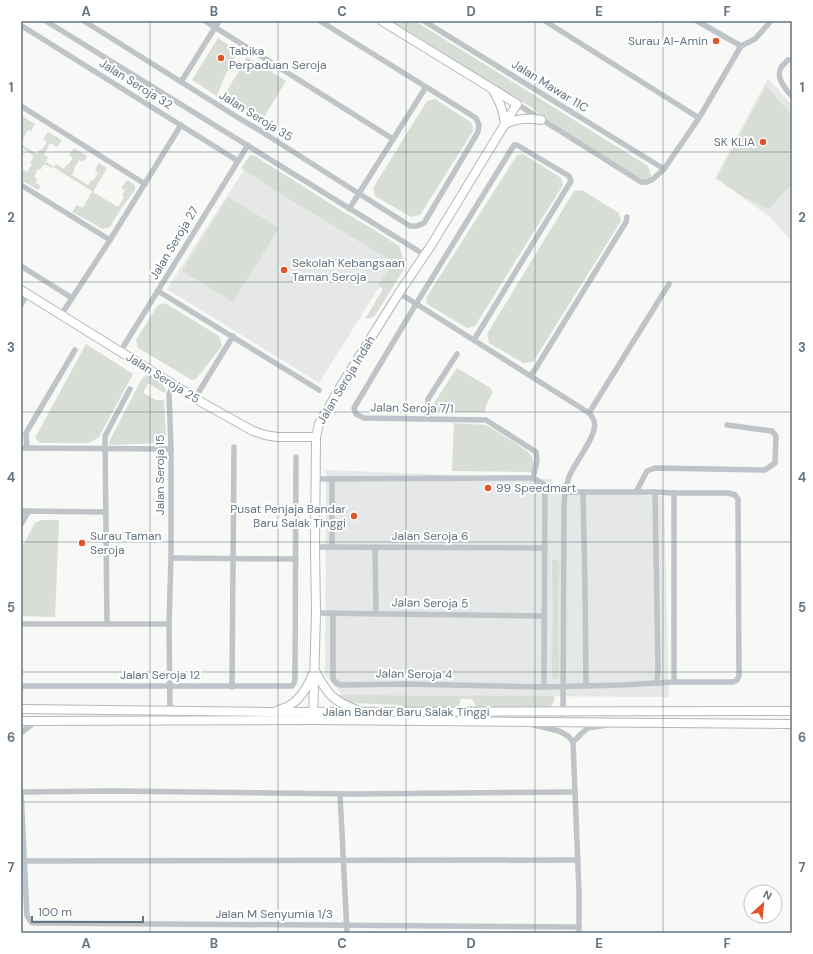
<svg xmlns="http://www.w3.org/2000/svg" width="813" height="954" font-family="'DM Sans',sans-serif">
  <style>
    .built { fill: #e6e7e7 }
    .green { fill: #d8ddd5 }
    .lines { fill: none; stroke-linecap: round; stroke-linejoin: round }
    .secondary-casing { stroke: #b2b8bc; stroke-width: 10 }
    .street { stroke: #bfc4c8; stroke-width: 5.5 }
    .secondary { stroke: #fff; stroke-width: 8 }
    .grid { fill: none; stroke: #647480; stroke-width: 1; stroke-opacity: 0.55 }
    .poi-dot { fill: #e2542c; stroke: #fff; stroke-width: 1.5 }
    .labels { text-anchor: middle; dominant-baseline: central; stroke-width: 4; stroke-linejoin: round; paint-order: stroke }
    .poi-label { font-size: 12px; fill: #647480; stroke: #fff; text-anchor: start }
    .street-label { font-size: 12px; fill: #647480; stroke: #fff }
    .neatline { fill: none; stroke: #647480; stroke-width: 1.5 }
    .grid-label { font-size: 13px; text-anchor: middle; font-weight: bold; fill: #647480 }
  </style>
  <rect width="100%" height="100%" fill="#f8f8f6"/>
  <g class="built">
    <polygon points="768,78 792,105 792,242 770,217 715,178"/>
    <polygon points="252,157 402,251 319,383 167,289"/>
    <polygon points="326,470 551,479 556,492 664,496 669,697 342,695 325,674"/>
  </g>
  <g class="green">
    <polygon points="391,21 415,21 648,166 651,175 649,179 645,180 639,178 623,168 541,116 534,109"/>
    <polygon points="218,38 238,51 224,78 217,96 192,80"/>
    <polygon points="247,57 286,81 261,122 222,99"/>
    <polygon points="766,86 792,115 792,183 769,209 742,196 717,178"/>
    <polygon points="435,99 472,123 473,131 420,215 411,217 375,196 373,188 427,101"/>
    <polygon points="22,116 35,124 31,131 28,130 23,138 24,139 21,144 21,117"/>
    <polygon points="48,132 62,140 57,147 50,143 44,155 48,157 46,162 54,167 56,164 64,169 66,165 68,165 73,158 69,155 74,148 87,156 85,160 83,160 82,162 79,160 74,169 75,170 72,175 88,185 92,180 93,181 98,173 95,170 99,163 107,168 93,192 118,207 124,197 122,196 125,190 121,188 127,180 135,185 135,190 120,210 110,227 103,229 72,212 77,205 83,208 92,191 53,167 52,168 44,164 40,170 38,169 34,177 37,179 36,183 41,186 38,190 21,180 21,173 23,170 27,172 32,164 30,163 34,156 21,147 21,144 37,154 40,149 42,150 47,142 43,140"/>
    <polygon points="523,154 561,178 563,185 475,326 467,328 427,304 426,298 517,155"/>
    <polygon points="250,155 255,156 342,211 373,229 399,246 406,266 374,317 365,319 383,289 378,286 393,262 278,192 241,168"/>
    <polygon points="582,190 619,213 621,221 533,362 523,363 489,343 487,334 574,191"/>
    <polygon points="228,197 279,228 233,302 182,271"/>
    <polygon points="165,303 219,336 222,346 196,379 192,380 138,348 136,340 158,305"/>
    <polygon points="86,344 133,374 99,437 89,443 40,443 35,438"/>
    <polygon points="457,368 492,389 491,391 493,392 486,405 485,412 437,412 435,410 434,403"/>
    <polygon points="148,374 162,384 166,390 164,393 148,383 143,393 156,400 164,400 166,438 165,441 163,443 110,445 109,443 110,440 139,384 143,378"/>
    <polygon points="454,423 486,425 514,442 527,451 532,457 534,463 532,472 452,471"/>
    <polygon points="41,520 59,520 55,617 21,616 21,549 35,523"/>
    <polygon points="553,559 556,560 560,562 558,592 559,675 557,679 555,679 552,677 552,670 553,611 552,560"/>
    <path d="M334 695 554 696C556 701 553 703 550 707L477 708 472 699H461L458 708H405L400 705 352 703 345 701Z"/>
  </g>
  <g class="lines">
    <defs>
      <g id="secondary">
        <path d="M493 90C500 102 503 110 505 124 518 118 527 118 541 120"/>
        <polyline points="21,290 203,403 253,431 265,435 277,437 316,437"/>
        <path d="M315 671C327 693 332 701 357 710"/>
        <polyline points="21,709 267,712 792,711"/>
        <path d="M278 710C280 709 284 708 287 707 299 701 308 686 313 674"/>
        <polyline points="313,720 316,613 315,547 316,437 319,424 342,384 399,293 432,244 517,104 382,21"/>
        <polyline points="21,721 313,720 792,724"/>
      </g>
    </defs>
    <use href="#secondary" class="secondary-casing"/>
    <g class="street">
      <polyline points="46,21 425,255"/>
      <polyline points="84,21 237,117 259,130 410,226 417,226 424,223 478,132 479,125 476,118 320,21"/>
      <polyline points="205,21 393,139"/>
      <polyline points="424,21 664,169"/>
      <polyline points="545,21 699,118"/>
      <polyline points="22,26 238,161"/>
      <polyline points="741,46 755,39 771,21"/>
      <path d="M792 60H788C785 63 781 66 780 70 777 79 786 90 792 96"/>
      <polyline points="181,82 219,21"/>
      <polyline points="517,104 641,182 647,182 653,179 664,169 699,118 741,46 697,21"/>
      <polyline points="21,106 145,184"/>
      <polyline points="21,185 110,240"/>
      <polyline points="349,209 426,87"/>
      <polyline points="21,266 72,298"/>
      <polyline points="158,291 319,390"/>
      <path d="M399 293 589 413C591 415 593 418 594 421 599 434 574 463 569 477 566 487 564 497 564 507L563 722"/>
      <polyline points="21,305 27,294"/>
      <polyline points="61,315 110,240 181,125"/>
      <polyline points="474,340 571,181 569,176 517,145 514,145 416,304 354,408 356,414 364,418 486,420 536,452 537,461 533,478"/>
      <polyline points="120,352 248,145"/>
      <polyline points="531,376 626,222 627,217"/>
      <polyline points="195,398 233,336"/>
      <polyline points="589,413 669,284"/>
      <polyline points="428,419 428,399 457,354"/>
      <polyline points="21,448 171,449"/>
      <polyline points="27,448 26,433 75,350"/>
      <polyline points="315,479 533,478 545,485 565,492 655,492 674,493 728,493 735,495 738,499 739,676 737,680 733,682 674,682 622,685 544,687 406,684 341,685 336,683 333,679 333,613"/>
      <polyline points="583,492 585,586 586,686"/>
      <polyline points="636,492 647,471 655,468 765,470 775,463 776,436 772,431 727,425"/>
      <polyline points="655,492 658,670 657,683"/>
      <polyline points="674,493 674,682"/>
      <polyline points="21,511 106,512"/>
      <polyline points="21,524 28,512"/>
      <polyline points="315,547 545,548"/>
      <polyline points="332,547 332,479"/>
      <polyline points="375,547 376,614"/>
      <polyline points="171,558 296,559"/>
      <polyline points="316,613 544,616"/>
      <polyline points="21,624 169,624"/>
      <polyline points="107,624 105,436 130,389"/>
      <polyline points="21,686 292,686 294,683 295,679 296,457"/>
      <polyline points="232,687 234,447"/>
      <polyline points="544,687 545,485"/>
      <polyline points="170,711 169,624 171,558 171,449 169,394 174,385"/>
      <polyline points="530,724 559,731 568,736 573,742 579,892 579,933"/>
      <polyline points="21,733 36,721"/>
      <polyline points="573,742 581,734 588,728 607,725"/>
      <polyline points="575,792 354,794 113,791 21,792 27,916 32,923 579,927"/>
      <polyline points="340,794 347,933"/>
      <polyline points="25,861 578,860"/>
    </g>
    <use href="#secondary" class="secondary"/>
  </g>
  <path class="grid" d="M150 21V933M278 21V933M406 21V933M535 21V933M663 21V933M21 152H792M21 282H792M21 412H792M21 542H792M21 672H792M21 802H792"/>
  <g class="poi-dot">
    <circle cx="716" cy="41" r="4"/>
    <circle cx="221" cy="58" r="4"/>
    <circle cx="763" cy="142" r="4"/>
    <circle cx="284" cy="270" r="4"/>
    <circle cx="488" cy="488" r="4"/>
    <circle cx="354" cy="516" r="4"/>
    <circle cx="82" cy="543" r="4"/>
  </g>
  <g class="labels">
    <g class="poi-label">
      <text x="708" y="41" text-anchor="end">Surau Al-Amin</text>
      <text x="229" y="51">Tabika<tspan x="229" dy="14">Perpaduan Seroja</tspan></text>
      <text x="755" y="142" text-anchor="end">SK KLIA</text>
      <text x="292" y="263">Sekolah Kebangsaan<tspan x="292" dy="14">Taman Seroja</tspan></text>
      <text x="496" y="488">99 Speedmart</text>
      <text x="346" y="509" text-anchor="end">Pusat Penjaja Bandar<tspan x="346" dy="14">Baru Salak Tinggi</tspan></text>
      <text x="90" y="536">Surau Taman<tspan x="90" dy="14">Seroja</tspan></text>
    </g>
    <g class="street-label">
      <text transform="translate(136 84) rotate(32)">Jalan Seroja 32</text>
      <text transform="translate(550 86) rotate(32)">Jalan Mawar 11C</text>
      <text transform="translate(256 116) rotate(32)">Jalan Seroja 35</text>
      <text transform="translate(174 243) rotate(-59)">Jalan Seroja 27</text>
      <text transform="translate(163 378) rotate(32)">Jalan Seroja 25</text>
      <text transform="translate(346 380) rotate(-59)">Jalan Seroja Indah</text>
      <text transform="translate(412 408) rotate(1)">Jalan Seroja 7/1</text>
      <text transform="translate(160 475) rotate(-90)">Jalan Seroja 15</text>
      <text x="430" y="536">Jalan Seroja 6</text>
      <text transform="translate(430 603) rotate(1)">Jalan Seroja 5</text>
      <text transform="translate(414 674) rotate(1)">Jalan Seroja 4</text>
      <text x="160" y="675">Jalan Seroja 12</text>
      <text x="406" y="712">Jalan Bandar Baru Salak Tinggi</text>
      <text x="274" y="914">Jalan M Senyumia 1/3</text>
    </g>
  </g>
  <rect width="813" height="954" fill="none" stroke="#ffffff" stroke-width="44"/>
  <g transform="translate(763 904) rotate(27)"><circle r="19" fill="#ffffff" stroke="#c1c7cc"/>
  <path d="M0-3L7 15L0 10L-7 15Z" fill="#e2542c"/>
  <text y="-6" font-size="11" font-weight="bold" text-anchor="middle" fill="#647480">N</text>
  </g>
  <path d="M32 916v6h111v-6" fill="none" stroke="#647480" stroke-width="2"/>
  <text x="38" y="916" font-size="12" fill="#647480" stroke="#ffffff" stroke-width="3" paint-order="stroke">100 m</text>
  <rect x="22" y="22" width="769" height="910" class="neatline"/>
  <g class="grid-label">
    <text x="86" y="16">A</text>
    <text x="214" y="16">B</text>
    <text x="342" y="16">C</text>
    <text x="471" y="16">D</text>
    <text x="599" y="16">E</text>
    <text x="727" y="16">F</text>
    <text x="11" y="92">1</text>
    <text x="802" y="92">1</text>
    <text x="11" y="222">2</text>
    <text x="802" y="222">2</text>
    <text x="11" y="352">3</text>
    <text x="802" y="352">3</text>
    <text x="11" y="482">4</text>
    <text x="802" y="482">4</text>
    <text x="11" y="612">5</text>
    <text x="802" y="612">5</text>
    <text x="11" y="742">6</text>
    <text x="802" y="742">6</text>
    <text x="11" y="872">7</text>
    <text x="802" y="872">7</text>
    <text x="86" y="948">A</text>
    <text x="214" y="948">B</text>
    <text x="342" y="948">C</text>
    <text x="471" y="948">D</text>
    <text x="599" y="948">E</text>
    <text x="727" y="948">F</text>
  </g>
</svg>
